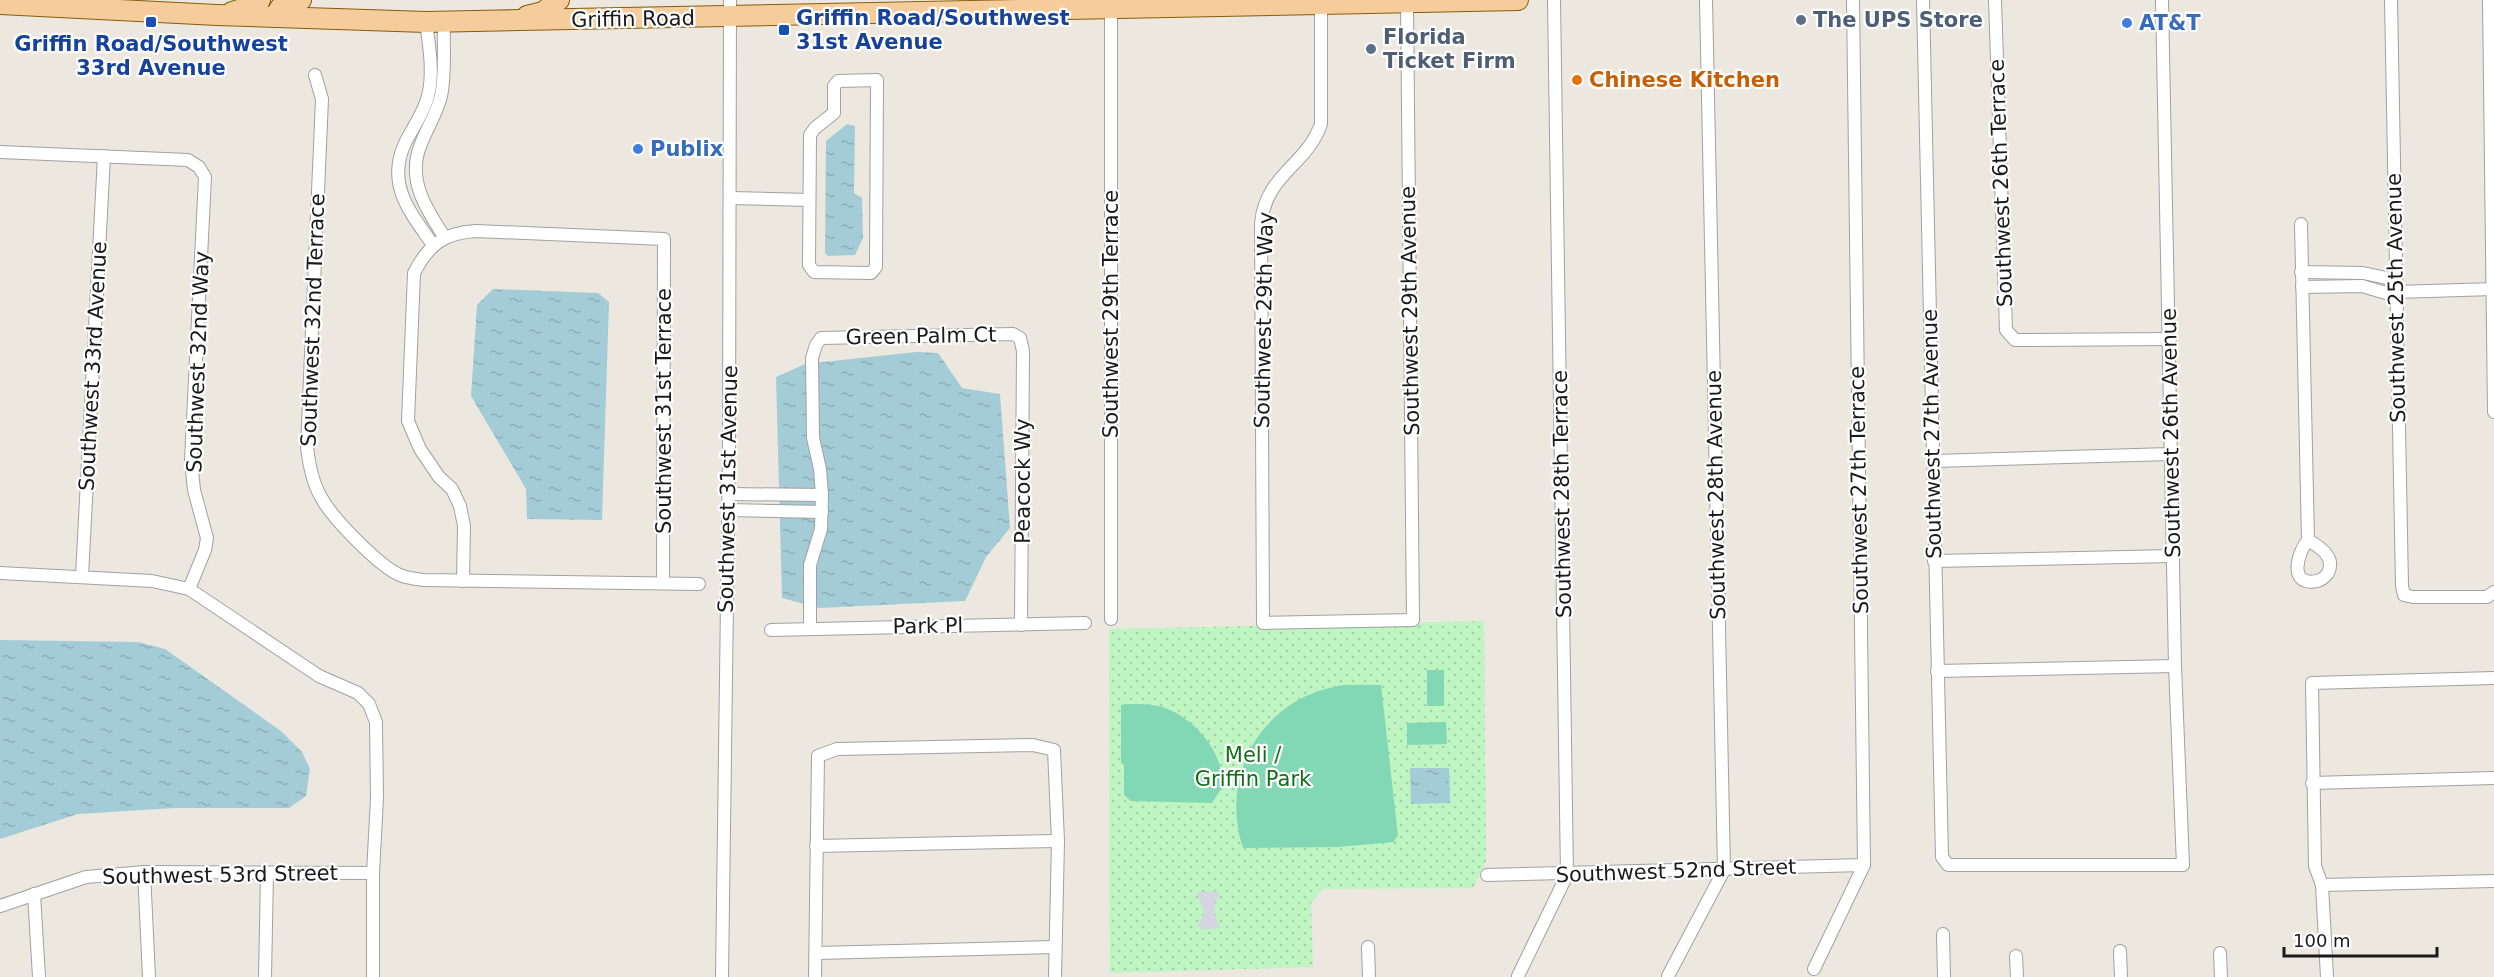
<svg xmlns="http://www.w3.org/2000/svg" width="2494" height="977" font-family="'DejaVu Sans',sans-serif">
  <style>
    .park { fill: url(#park-dots) }
    .pitch { fill: #82d7b5 }
    .plaza { fill: #d5d5e1 }
    .water { fill: url(#water-ripples) }
    .lines { fill: none; stroke-linecap: round; stroke-linejoin: round }
    .minor-casing { stroke: #a1a1a1; stroke-width: 14 }
    .primary-casing { stroke: #885c09; stroke-width: 22 }
    .minor { stroke: #fff; stroke-width: 12 }
    .primary { stroke: #f5cd9c; stroke-width: 20 }
    .service-dot { fill: #5c6f8a; stroke: #fff; stroke-width: 2 }
    .transit-dot { fill: #1a4fb4; stroke: #fff; stroke-width: 2 }
    .shop-dot { fill: #3f7fe0; stroke: #fff; stroke-width: 2 }
    .food-dot { fill: #e8710a; stroke: #fff; stroke-width: 2 }
    .labels { text-anchor: middle; dominant-baseline: central; stroke-width: 4.5; stroke-linejoin: round; paint-order: stroke }
    .transit-label { font-size: 21px; font-weight: bold; fill: #164399; stroke: #fff; text-anchor: start }
    .street-label { font-size: 21px; fill: #1a1a1a; stroke: #fff }
    .service-label { font-size: 21px; font-weight: bold; fill: #4e5e75; stroke: #fff; text-anchor: start }
    .shop-label { font-size: 21px; font-weight: bold; fill: #366cbe; stroke: #fff; text-anchor: start }
    .food-label { font-size: 21px; font-weight: bold; fill: #c56008; stroke: #fff; text-anchor: start }
    .park-label { font-size: 21px; fill: #126f18; stroke: #fff }
  </style>
  <defs>
    <pattern id="park-dots" width="8" height="8" patternUnits="userSpaceOnUse" patternTransform="scale(1.5)"><rect width="8" height="8" fill="#bef5c2"/><path d="M2 2h.1M6 6h.1" fill="none" stroke="#a3d1a6" stroke-width="1.8" stroke-linecap="round"/></pattern>
    <pattern id="water-ripples" width="26" height="14" patternUnits="userSpaceOnUse" patternTransform="scale(1.5)"><rect width="26" height="14" fill="#a3ccd7"/><path d="M2 4q2-2 4 0t4 0M15 11q2-2 4 0t4 0" fill="none" stroke="#8cafb8"/></pattern>
  </defs>
  <rect width="100%" height="100%" fill="#ece8e0"/>
  <polygon class="park" points="1484,621 1486,861 1473,888 1323,889 1311,903 1313,967 1110,973 1109,629"/>
  <g class="pitch">
    <rect x="1427" y="670" width="17" height="36"/>
    <path d="M1345 685H1381L1398 836 1393 842 1337 847 1243 848C1218 772 1265 695 1345 685Z"/>
    <path d="M1129 704C1143 704 1157 704 1170 710 1197 722 1226 755 1221 787 1220 792 1215 798 1212 803L1131 801 1124 795V765L1121 763V705Z"/>
    <polygon points="1446,722 1447,744 1407,745 1407,723"/>
  </g>
  <polygon class="plaza" points="1215,891 1220,895 1214,905 1214,912 1220,928 1202,930 1198,926 1202,920 1204,910 1197,894 1200,892"/>
  <g class="water">
    <polygon points="847,124 855,126 854,193 862,198 863,238 855,255 828,256 825,253 826,141"/>
    <polygon points="493,289 598,293 609,302 602,520 527,519 526,489 471,396 477,305"/>
    <polygon points="916,352 938,353 962,388 1000,394 1010,528 986,557 965,601 819,608 782,598 776,377 805,364"/>
    <polygon points="0,640 138,642 165,649 281,731 302,752 310,769 306,796 289,808 175,808 78,814 0,839"/>
    <polygon points="1410,768 1449,768 1450,803 1411,804"/>
  </g>
  <g class="lines">
    <defs>
      <g id="minor">
        <path d="M1321 0V124C1307 165 1266 174 1261 223L1263 623 1413 620 1407 3"/>
        <polyline points="1923,0 1942,857 1948,865 2183,865 2175,666 2162,0"/>
        <polyline points="1995,0 2006,330 2015,340 2170,339"/>
        <polyline points="2391,0 2402,586 2404,595 2413,597 2487,597 2494,592"/>
        <polyline points="2489,0 2494,412"/>
        <polyline points="1111,8 1111,619"/>
        <path d="M426 22C429 45 434 73 428 96 424 112 414 126 406 141 385 184 410 212 433 245"/>
        <path d="M444 22C443 46 446 73 441 96 437 113 427 128 421 144 406 179 426 209 445 238"/>
        <path d="M315 75 322 99 307 447C309 464 312 482 321 497 331 517 380 567 400 575 407 578 416 579 423 580L699 584"/>
        <polygon points="877,80 876,267 871,273 814,272 809,265 810,135 815,128 834,113 834,86 838,81"/>
        <polyline points="0,152 188,160 199,167 205,177 191,460 194,490 207,538 205,550 189,589"/>
        <polyline points="731,198 809,200"/>
        <path d="M2301 224 2308 540C2297 553 2288 587 2317 581 2322 580 2325 577 2328 573 2336 557 2320 547 2308 540"/>
        <polyline points="2301,272 2363,273 2396,280"/>
        <polyline points="2302,287 2362,286 2396,296"/>
        <polyline points="2396,292 2494,289"/>
        <polyline points="1934,461 2171,454"/>
        <polyline points="729,494 822,495"/>
        <polyline points="728,510 822,512"/>
        <polyline points="1934,561 2173,556"/>
        <polyline points="0,573 152,581 189,589 319,676 358,693 369,704 376,722 377,798 373,873 373,977"/>
        <polyline points="82,576 104,156"/>
        <path d="M463 581 464 526 460 506 452 489 439 477 420 449 408 421 414 273C429 244 444 233 476 231L664 239 663 583"/>
        <polyline points="810,628 810,565 821,529 822,495 820,469 813,438 812,358 816,345 821,338 1013,334 1020,338 1023,351 1021,625"/>
        <polyline points="771,630 1085,623"/>
        <polyline points="1937,671 2175,666"/>
        <polyline points="2312,783 2494,778"/>
        <polyline points="816,846 1058,841"/>
        <polyline points="144,872 149,977"/>
        <polyline points="1487,875 1864,865"/>
        <polyline points="2322,885 2494,881"/>
        <polyline points="34,894 39,977"/>
        <polyline points="0,906 86,877 144,872 373,873"/>
        <polyline points="1943,934 1944,977"/>
        <polyline points="1368,947 1369,977"/>
        <polyline points="2120,951 2121,977"/>
        <polyline points="816,953 1054,947"/>
        <polyline points="2220,953 2221,977"/>
        <polyline points="2016,956 2017,977"/>
        <polyline points="1814,969 1864,865 1853,0"/>
        <polyline points="1518,976 1567,875 1554,0"/>
        <polyline points="1668,976 1724,870 1706,0"/>
        <polyline points="265,977 267,873"/>
        <polyline points="722,977 729,453 730,0"/>
        <polyline points="815,977 818,756 837,749 1033,745 1054,750 1058,841 1055,977"/>
        <polyline points="2327,977 2322,885 2315,866 2312,683 2494,678"/>
      </g>
      <g id="primary">
        <polyline points="0,4 217,15 426,22 1518,0"/>
        <polyline points="232,12 249,7 260,0"/>
        <polyline points="527,16 543,12 559,0"/>
        <polyline points="275,17 280,8 301,0"/>
      </g>
    </defs>
    <use href="#minor" class="minor-casing"/>
    <use href="#primary" class="primary-casing"/>
    <use href="#minor" class="minor"/>
    <use href="#primary" class="primary"/>
  </g>
  <g class="service-dot">
    <circle cx="1801" cy="20" r="6"/>
    <circle cx="1371" cy="49" r="6"/>
  </g>
  <g class="transit-dot">
    <rect x="145" y="16" width="12" height="12" rx="3"/>
    <rect x="778" y="24" width="12" height="12" rx="3"/>
  </g>
  <g class="shop-dot">
    <circle cx="2127" cy="23" r="6"/>
    <circle cx="638" cy="149" r="6"/>
  </g>
  <circle class="food-dot" cx="1577" cy="80" r="6"/>
  <g class="labels">
    <g class="transit-label">
      <text x="796" y="18">Griffin Road/Southwest<tspan x="796" dy="24">31st Avenue</tspan></text>
      <text x="151" y="44" text-anchor="middle">Griffin Road/Southwest<tspan x="151" dy="24">33rd Avenue</tspan></text>
    </g>
    <g class="street-label">
      <text transform="translate(633 19) rotate(-1)">Griffin Road</text>
      <text transform="translate(2001 183) rotate(-92)">Southwest 26th Terrace</text>
      <text transform="translate(2396 298) rotate(-91)">Southwest 25th Avenue</text>
      <text transform="translate(1410 311) rotate(-91)">Southwest 29th Avenue</text>
      <text transform="translate(1111 314) rotate(-90)">Southwest 29th Terrace</text>
      <text transform="translate(313 320) rotate(-88)">Southwest 32nd Terrace</text>
      <text transform="translate(1264 320) rotate(-89)">Southwest 29th Way</text>
      <text transform="translate(921 336) rotate(-1)">Green Palm Ct</text>
      <text transform="translate(198 362) rotate(-88)">Southwest 32nd Way</text>
      <text transform="translate(93 366) rotate(-87)">Southwest 33rd Avenue</text>
      <text transform="translate(664 411) rotate(-90)">Southwest 31st Terrace</text>
      <text transform="translate(2171 433) rotate(-91)">Southwest 26th Avenue</text>
      <text transform="translate(1932 434) rotate(-91)">Southwest 27th Avenue</text>
      <text transform="translate(1023 481) rotate(-90)">Peacock Wy</text>
      <text transform="translate(728 489) rotate(-89)">Southwest 31st Avenue</text>
      <text transform="translate(1859 490) rotate(-91)">Southwest 27th Terrace</text>
      <text transform="translate(1562 494) rotate(-91)">Southwest 28th Terrace</text>
      <text transform="translate(1716 495) rotate(-91)">Southwest 28th Avenue</text>
      <text transform="translate(928 626) rotate(-1)">Park Pl</text>
      <text transform="translate(1676 871) rotate(-2)">Southwest 52nd Street</text>
      <text transform="translate(220 875) rotate(-1)">Southwest 53rd Street</text>
    </g>
    <g class="service-label">
      <text x="1813" y="20">The UPS Store</text>
      <text x="1383" y="37">Florida<tspan x="1383" dy="24">Ticket Firm</tspan></text>
    </g>
    <g class="shop-label">
      <text x="2139" y="23">AT&amp;T</text>
      <text x="650" y="149">Publix</text>
    </g>
    <g class="food-label">
      <text x="1589" y="80">Chinese Kitchen</text>
    </g>
    <g class="park-label">
      <text x="1253" y="755">Meli /<tspan x="1253" dy="24">Griffin Park</tspan></text>
    </g>
  </g>
  <path d="M2284 947v9h153v-9" fill="none" stroke="#1a1a1a" stroke-width="3"/>
  <text x="2293" y="947" font-size="18" fill="#1a1a1a" stroke="#ffffff" stroke-width="4.5" paint-order="stroke">100 m</text>
</svg>
